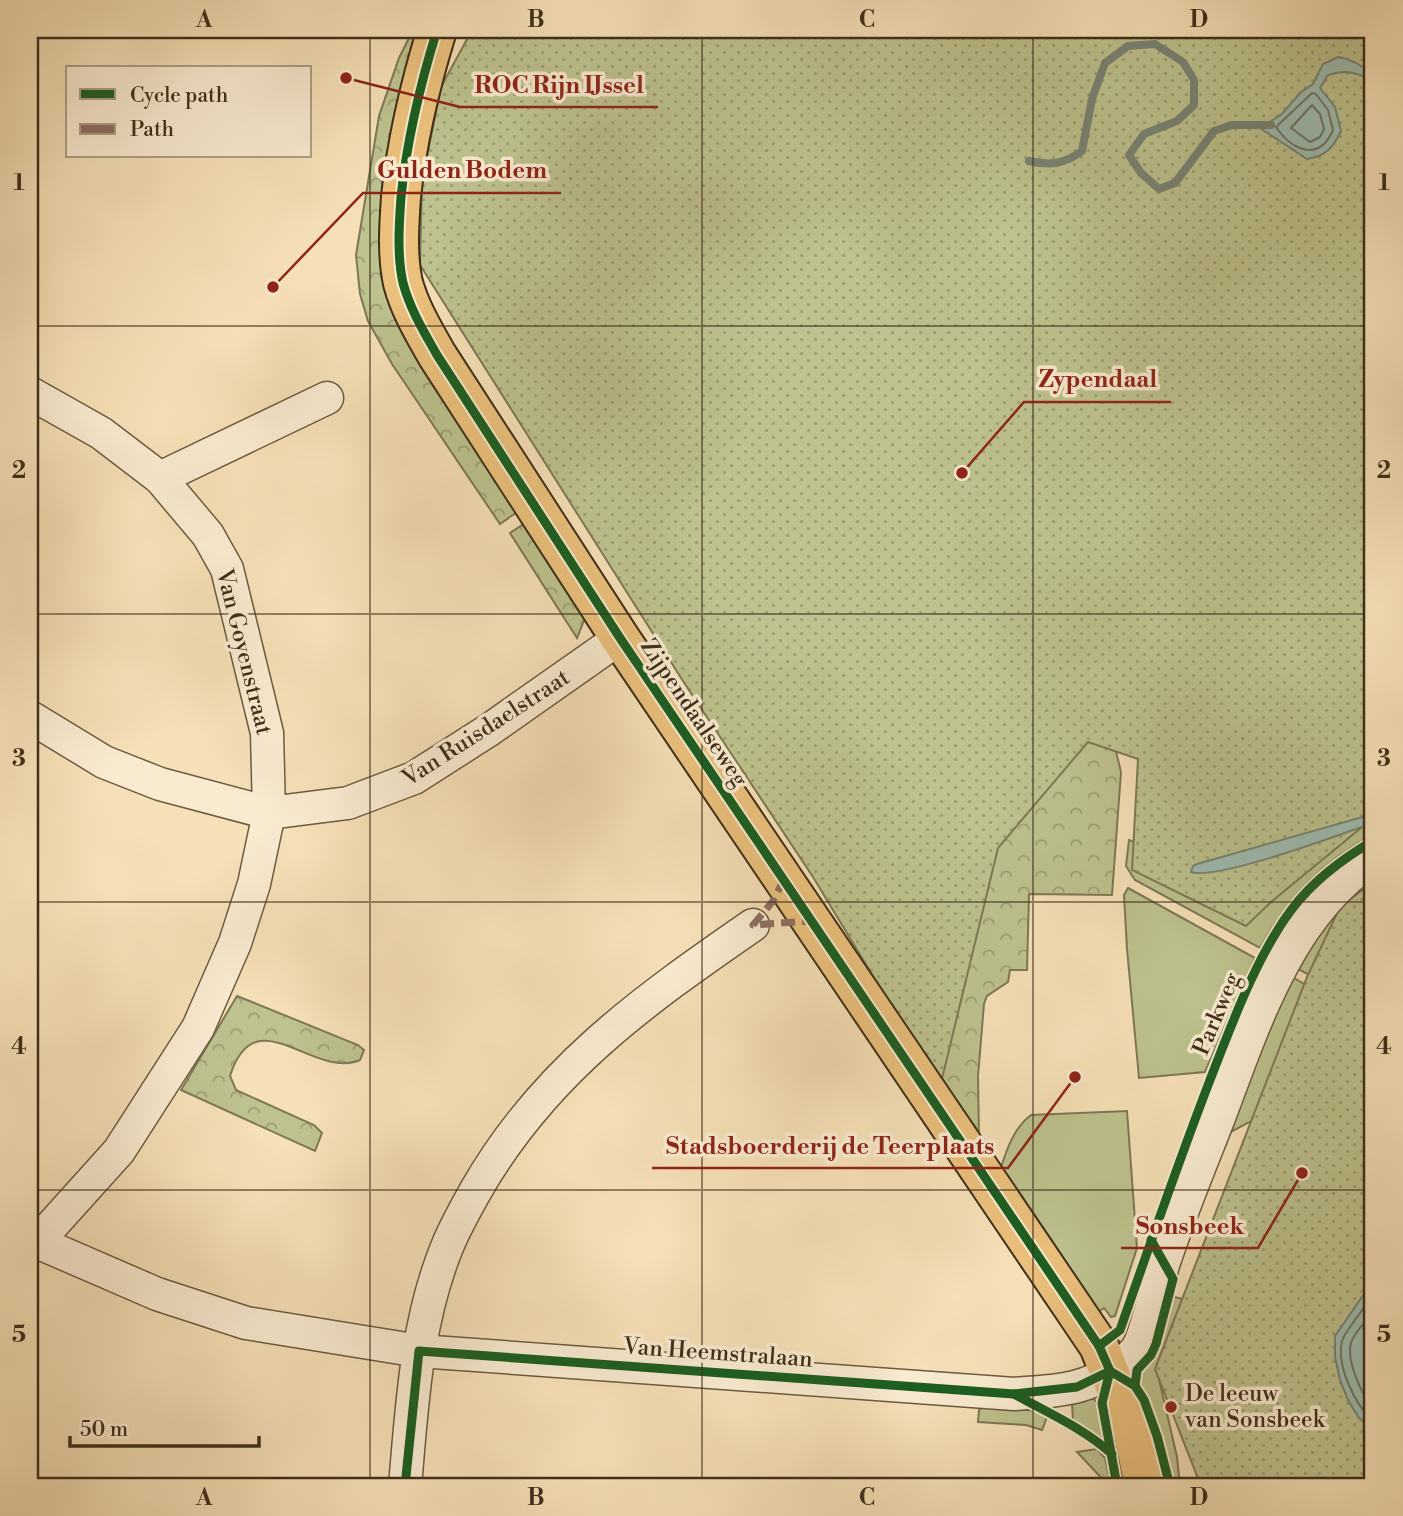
<svg xmlns="http://www.w3.org/2000/svg" width="1403" height="1516" font-family="'Libre Bodoni',serif">
  <style>
    .grass { fill: #bdc28e; stroke: #7e7854; stroke-width: 2 }
    .forest { fill: url(#forest-crowns); stroke: #7e7854; stroke-width: 2 }
    .park { fill: url(#park-dots); stroke: #7e7854; stroke-width: 2 }
    .water { fill: #9dbdb2; stroke: #778475; stroke-width: 2 }
    .lines { fill: none; stroke-linecap: round; stroke-linejoin: round }
    .shore { stroke: #6e7666; stroke-width: 2 }
    .stream { stroke: #778475; stroke-width: 8 }
    .minor-casing { stroke: #6c5b41; stroke-width: 35 }
    .major-casing { stroke: #3e2f1a; stroke-width: 42 }
    .minor { stroke: #f9ebd0; stroke-width: 32 }
    .major { stroke: #ebc07c; stroke-width: 38 }
    .quiet { stroke: #8d6e63; stroke-width: 7; stroke-dasharray: 14 7; stroke-linecap: butt }
    .cycleway-casing { stroke: #f9ebd0; stroke-width: 13 }
    .cycleway { stroke: #1b5e20; stroke-width: 9 }
    .grid { fill: none; stroke: #3e2f1a; stroke-width: 2; stroke-opacity: 0.55 }
    .poi-dot { fill: #8f2418; stroke: #f9ebd0; stroke-width: 2.5 }
    .labels { text-anchor: middle; dominant-baseline: central; stroke-width: 7; stroke-linejoin: round; paint-order: stroke }
    .street-label { font-size: 23px; fill: #3e2f1a; stroke: #f9ebd0 }
    .poi-label { font-size: 23px; fill: #3e2f1a; stroke: #f9ebd0; text-anchor: start }
    .leader { fill: none; stroke: #8f2418; stroke-width: 2.5 }
    .callout-dot { fill: #8f2418; stroke: #f9ebd0; stroke-width: 2.5 }
    .callout-label { font-size: 24px; text-anchor: middle; font-weight: bold; fill: #8f2418; stroke: #f9ebd0; stroke-width: 7; stroke-linejoin: round; paint-order: stroke }
    .neatline { fill: none; stroke: #3e2f1a; stroke-width: 2.5 }
    .grid-label { font-size: 23px; text-anchor: middle; font-weight: bold; fill: #3e2f1a }
  </style>
  <defs>
    <pattern id="forest-crowns" width="20" height="18" patternUnits="userSpaceOnUse" patternTransform="scale(1.75)"><rect width="20" height="18" fill="#bdc28e"/><path d="M2 6a3 3 0 1 1 6 0M12 15a3 3 0 1 1 6 0" fill="none" stroke="#9b9e73"/></pattern>
    <pattern id="park-dots" width="8" height="8" patternUnits="userSpaceOnUse" patternTransform="scale(1.75)"><rect width="8" height="8" fill="#bdc28e"/><path d="M2 2h.1M6 6h.1" fill="none" stroke="#9b9e73" stroke-width="1.8" stroke-linecap="round"/></pattern>
  </defs>
  <rect width="100%" height="100%" fill="#f6e0b7"/>
  <filter id="stains"><feTurbulence type="fractalNoise" baseFrequency=".00286" numOctaves="4"/><feColorMatrix values="0 0 0 0 .2 0 0 0 0 .09 0 0 0 0 .02 0 0 0 .5 -.17"/></filter>
  <radialGradient id="worn" r=".72"><stop offset=".6" stop-color="#630" stop-opacity="0"/><stop offset="1" stop-color="#630" stop-opacity=".3"/></radialGradient>
  <g class="grass">
    <path d="M1373 823V834C1321 863 1289 896 1260 948L1135 880 1126 866 1129 840 1197 864 1297 849Z"/>
    <polygon points="1373,869 1373,890 1315,978 1296,968 1299,955"/>
    <polygon points="1128,888 1255,958 1205,1072 1139,1078 1127,949 1124,895"/>
    <polygon points="1292,977 1315,990 1274,1109 1223,1136"/>
    <path d="M1127 1111 1137 1248 1115 1316 1111 1317 1104 1308 1097 1313 1000 1170C1007 1149 1013 1129 1031 1115Z"/>
    <path d="M1170 1296 1183 1299 1159 1379 1177 1457 1180 1486H1175L1161 1435 1139 1380C1139 1367 1153 1360 1158 1348Z"/>
    <polygon points="1087,1399 1094,1399 1098,1404 1104,1441 1073,1421 1072,1403"/>
    <polygon points="987,1404 1035,1411 1047,1417 1042,1430 1026,1425 978,1422 979,1410"/>
    <polygon points="1097,1449 1105,1458 1111,1484 1109,1486 1077,1452"/>
  </g>
  <g class="forest">
    <polygon points="413,30 423,30 386,221 520,510 500,524 392,364 368,321 360,294 356,255 379,116 399,58"/>
    <polygon points="528,521 585,618 577,638 510,533"/>
    <polygon points="1072,722 1111,731 1121,772 1112,895 1029,894 1027,970 1010,970 1008,982 987,996 984,1004 978,1076 979,1138 937,1075 948,919"/>
    <path d="M237 996 358 1045 364 1050 360 1060C313 1080 255 996 230 1076L236 1090 314 1125 322 1133 315 1151 181 1090Z"/>
  </g>
  <g class="park">
    <polygon points="472,30 1373,30 1373,818 1271,902 1246,926 1132,870 1138,759 1088,742 998,848 940,1087 813,877 683,681 420,265 422,181 441,87"/>
    <polygon points="1373,882 1373,1486 1201,1486 1155,1369 1307,977 1340,907"/>
  </g>
  <g class="water">
    <path d="M1338 57C1352 59 1363 66 1373 75V83C1360 72 1345 69 1328 75L1320 88 1335 107 1341 131C1333 148 1326 156 1307 159L1260 128 1282 114 1301 92 1313 84 1323 64Z"/>
    <path d="M1373 814V823C1341 834 1216 881 1191 872L1193 866 1197 864Z"/>
    <polygon points="1373,1281 1373,1430 1359,1418 1348,1400 1340,1380 1335,1357 1335,1336"/>
  </g>
  <g class="lines">
    <g class="shore">
      <path d="M1312 93 1316 94 1328 110 1333 130C1319 163 1292 150 1276 127Z"/>
      <polygon points="1312,105 1320,114 1324,129 1320,137 1310,142 1291,128"/>
      <path d="M1373 1295C1367 1305 1344 1332 1342 1341 1336 1365 1355 1405 1373 1421"/>
      <path d="M1373 1311C1367 1321 1354 1332 1351 1343 1346 1361 1362 1395 1373 1409"/>
    </g>
    <path class="stream" d="M1029 161C1051 166 1064 164 1082 151L1092 99 1105 63 1128 46 1155 44 1183 62 1194 80V105L1177 121 1144 134 1129 155 1141 173 1159 189 1175 183 1214 131 1232 125H1271"/>
    <defs>
      <g id="minor">
        <polyline points="30,393 101,433 160,478 208,535 227,569 267,733 269,813 254,884 235,943 198,1028 119,1151 37,1242"/>
        <polyline points="160,478 327,398"/>
        <polyline points="30,717 104,762 160,784 269,813 348,803 414,778 489,730 620,638"/>
        <path d="M30 1239 157 1294 246 1323 419 1351 1014 1394C1034 1392 1058 1392 1078 1386 1097 1381 1123 1366 1136 1350 1146 1338 1158 1278 1165 1259 1181 1212 1200 1166 1218 1120 1253 1028 1287 916 1373 859"/>
        <path d="M405 1486C412 1406 416 1323 447 1247 455 1227 466 1208 476 1190 544 1071 643 1001 753 925"/>
      </g>
      <path id="major" d="M437 30C420 85 407 139 401 197 399 225 397 256 403 283 410 309 424 332 437 355L620 638 1099 1346 1133 1432 1144 1486"/>
    </defs>
    <use href="#minor" class="minor-casing"/>
    <use href="#major" class="major-casing"/>
    <use href="#minor" class="minor"/>
    <use href="#major" class="major"/>
    <polyline class="quiet" points="784,879 773,901 753,925 811,921"/>
    <defs>
      <g id="cycleway">
        <path d="M437 30C420 85 407 139 401 197 399 225 397 256 403 283 410 309 424 332 437 355L620 638 1099 1346 1110 1371 1135 1386 1144 1400 1157 1436 1170 1486"/>
        <path d="M1099 1346 1120 1330C1149 1247 1178 1163 1210 1080 1231 1026 1257 955 1292 909 1314 880 1342 859 1373 841"/>
        <polyline points="1110,1371 1102,1403 1117,1486"/>
        <polyline points="1135,1386 1137,1370 1151,1355 1156,1344 1173,1279 1151,1240"/>
        <path d="M1014 1394C1048 1413 1083 1428 1112 1454"/>
        <polyline points="405,1486 419,1351 1014,1394 1077,1387 1110,1371"/>
      </g>
    </defs>
    <use href="#cycleway" class="cycleway-casing"/>
    <use href="#cycleway" class="cycleway"/>
  </g>
  <path class="grid" d="M370 30V1486M702 30V1486M1033 30V1486M30 326H1373M30 614H1373M30 902H1373M30 1190H1373"/>
  <circle class="poi-dot" cx="1171" cy="1407" r="7"/>
  <g class="labels">
    <g class="street-label">
      <text transform="translate(244 652) rotate(76)">Van Goyenstraat</text>
      <text transform="translate(694 713) rotate(56)">Zijpendaalseweg</text>
      <text transform="translate(486 728) rotate(-33)">Van Ruisdaelstraat</text>
      <text transform="translate(1217 1014) rotate(-67)">Parkweg</text>
      <text transform="translate(718 1353) rotate(4)">Van Heemstralaan</text>
    </g>
    <g class="poi-label">
      <text x="1185" y="1394">De leeuw<tspan x="1185" dy="26">van Sonsbeek</tspan></text>
    </g>
  </g>
  <path class="leader" d="M346 78L460 107H658M273 287L363 193H561M962 473L1024 402H1171M1075 1077L1008 1168H652M1302 1173L1258 1248H1121"/>
  <g class="callout-dot">
    <circle cx="346" cy="78" r="7"/>
    <circle cx="273" cy="287" r="7"/>
    <circle cx="962" cy="473" r="7"/>
    <circle cx="1075" cy="1077" r="7"/>
    <circle cx="1302" cy="1173" r="7"/>
  </g>
  <g class="callout-label">
    <text x="559" y="93">ROC Rijn IJssel</text>
    <text x="462" y="178">Gulden Bodem</text>
    <text x="1098" y="387">Zypendaal</text>
    <text x="830" y="1154">Stadsboerderij de Teerplaats</text>
    <text x="1190" y="1234">Sonsbeek</text>
  </g>
  <rect width="1403" height="1516" fill="none" stroke="#f6e0b7" stroke-width="77"/>
  <rect x="66" y="66" width="245" height="91" fill="#f9ebd0" stroke="#aea087" stroke-width="2"/>
  <rect x="80" y="89" width="35" height="10" fill="#1b5e20" stroke="#aea087" stroke-width="2"/>
  <text x="130" y="102" font-size="21" fill="#3e2f1a">Cycle path</text>
  <rect x="80" y="124" width="35" height="10" fill="#8d6e63" stroke="#aea087" stroke-width="2"/>
  <text x="130" y="136" font-size="21" fill="#3e2f1a">Path</text>
  <path d="M70 1436v10h189v-10" fill="none" stroke="#3e2f1a" stroke-width="3.5"/>
  <text x="80" y="1436" font-size="21" fill="#3e2f1a" stroke="#f9ebd0" stroke-width="5" paint-order="stroke">50 m</text>
  <rect x="38" y="38" width="1326" height="1440" class="neatline"/>
  <g class="grid-label">
    <text x="204" y="27">A</text>
    <text x="536" y="27">B</text>
    <text x="867" y="27">C</text>
    <text x="1199" y="27">D</text>
    <text x="19" y="190">1</text>
    <text x="1384" y="190">1</text>
    <text x="19" y="478">2</text>
    <text x="1384" y="478">2</text>
    <text x="19" y="766">3</text>
    <text x="1384" y="766">3</text>
    <text x="19" y="1054">4</text>
    <text x="1384" y="1054">4</text>
    <text x="19" y="1342">5</text>
    <text x="1384" y="1342">5</text>
    <text x="204" y="1505">A</text>
    <text x="536" y="1505">B</text>
    <text x="867" y="1505">C</text>
    <text x="1199" y="1505">D</text>
  </g>
  <rect width="100%" height="100%" filter="url(#stains)"/>
  <rect width="100%" height="100%" fill="url(#worn)"/>
</svg>
